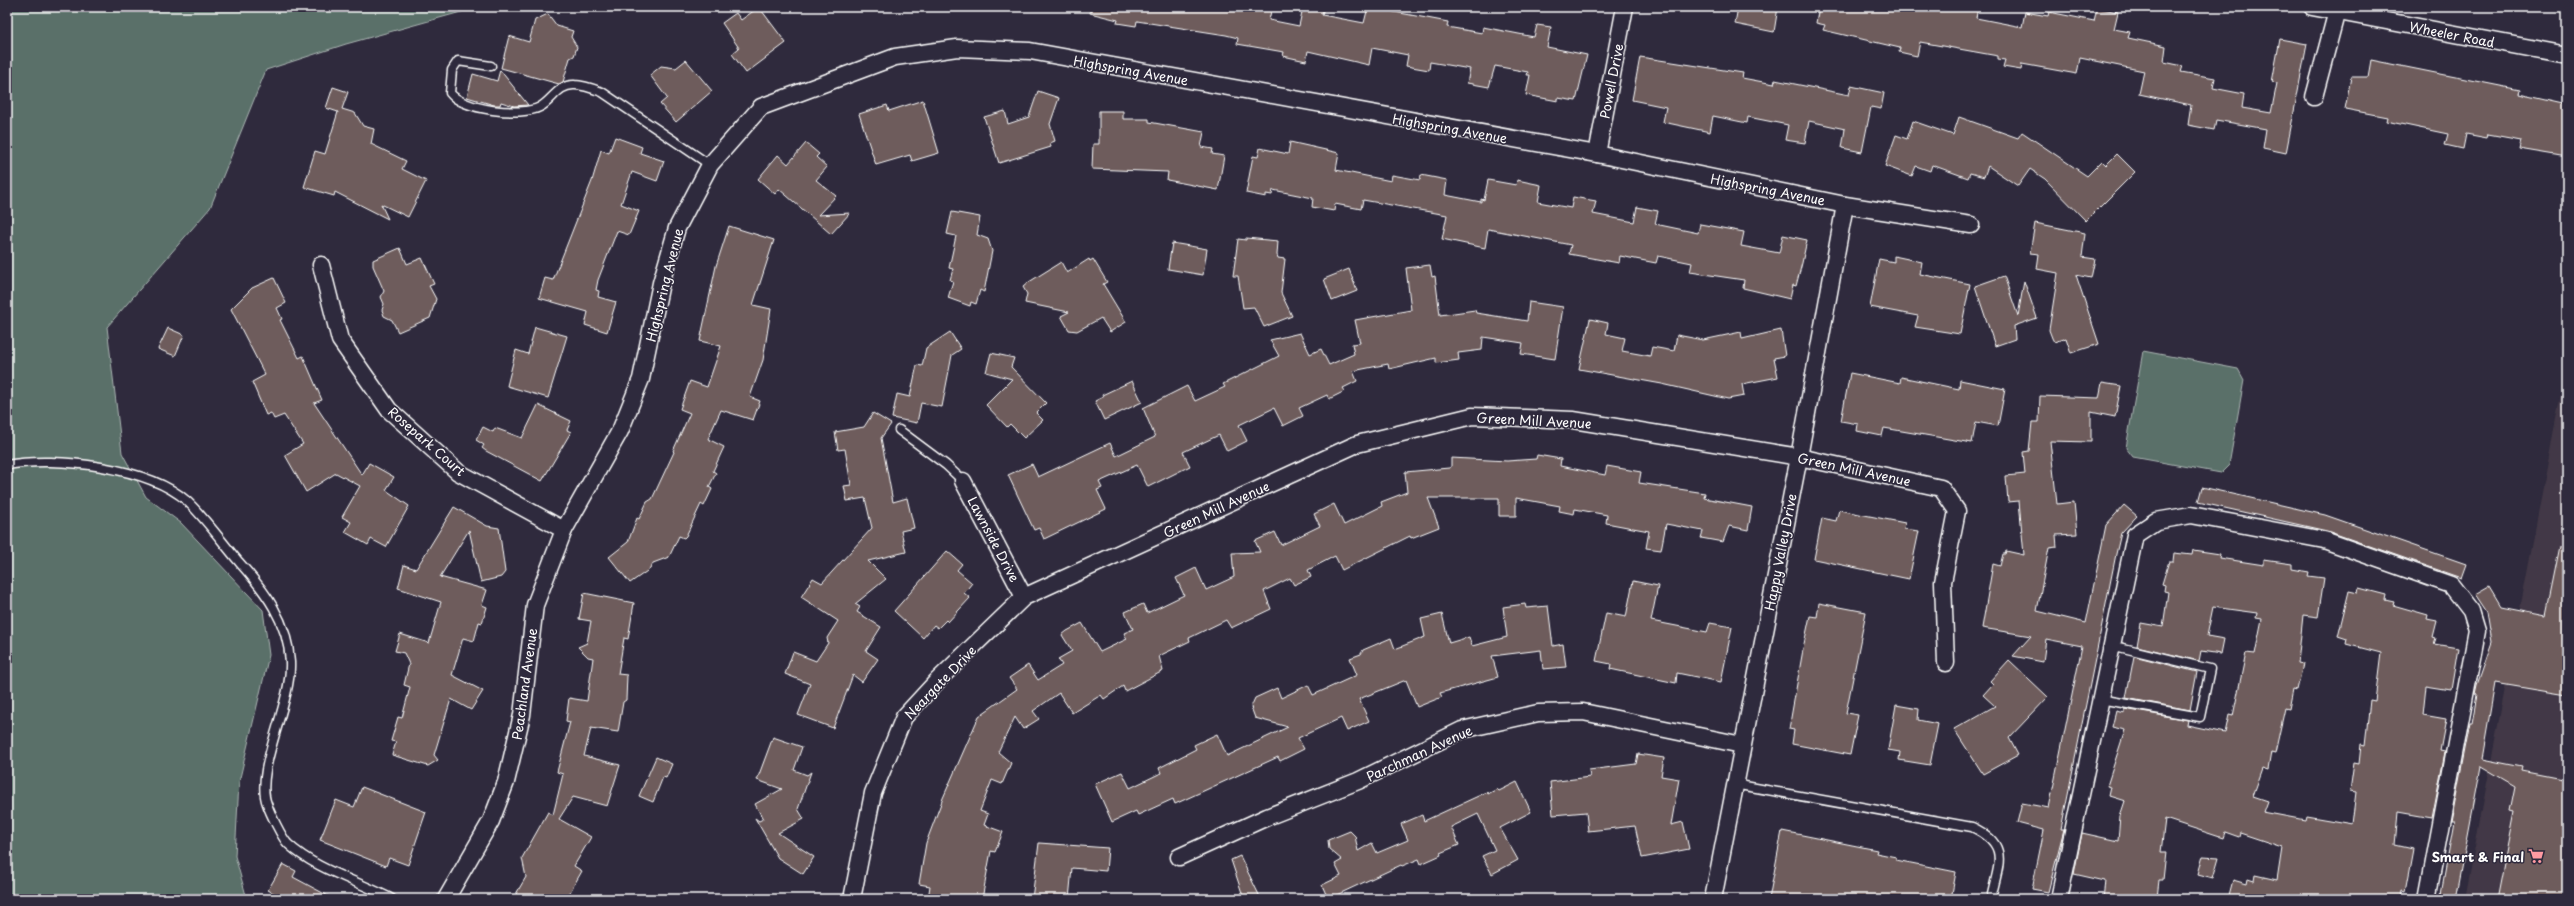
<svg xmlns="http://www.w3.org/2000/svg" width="2574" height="906" font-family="'Playpen Sans',sans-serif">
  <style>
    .built { fill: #423946 }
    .green { fill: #5a6f69; stroke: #acb7b4 }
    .building { fill: #6e5c5b; stroke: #fff }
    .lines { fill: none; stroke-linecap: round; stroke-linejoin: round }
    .lane-casing { stroke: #fff; stroke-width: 11 }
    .street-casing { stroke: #fff; stroke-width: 19 }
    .lane { stroke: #2f2a3d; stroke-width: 8 }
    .street { stroke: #2f2a3d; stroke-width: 16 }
    .labels { text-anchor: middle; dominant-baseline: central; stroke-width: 3; stroke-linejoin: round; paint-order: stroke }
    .street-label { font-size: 13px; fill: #fff; stroke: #2f2a3d }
    .poi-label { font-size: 13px; font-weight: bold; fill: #fff; stroke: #2f2a3d; text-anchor: end }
  </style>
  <rect width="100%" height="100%" fill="#2f2a3d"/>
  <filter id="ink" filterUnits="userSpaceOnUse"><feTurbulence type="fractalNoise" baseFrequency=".025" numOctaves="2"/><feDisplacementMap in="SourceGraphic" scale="8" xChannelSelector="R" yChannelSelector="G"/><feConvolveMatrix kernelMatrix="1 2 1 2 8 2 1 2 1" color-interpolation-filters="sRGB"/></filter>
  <g filter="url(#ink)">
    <polygon class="built" points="2567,362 2567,899 2465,899"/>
    <g class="green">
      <polygon points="7,7 479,7 346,44 266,70 210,208 107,327 122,453 146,497 181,523 263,610 269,655 239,782 235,856 247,899 7,899"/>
      <polygon points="2143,351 2238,369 2244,380 2229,465 2221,473 2133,457 2126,448"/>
    </g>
    <g class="building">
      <polygon points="759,7 786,43 746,73 732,54 739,48 722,23 736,13 741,20"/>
      <polygon points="1090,7 1272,7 1269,20 1299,26 1303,7 1324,7 1322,15 1364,23 1368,7 1448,22 1447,27 1482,33 1483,27 1534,37 1537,25 1551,27 1547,47 1587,55 1576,101 1558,98 1558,101 1526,95 1530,75 1527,75 1528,72 1495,66 1489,87 1467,83 1470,69 1430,62 1429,70 1406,66 1408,55 1372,48 1369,65 1308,51 1306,61 1283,56 1284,52 1237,44 1238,38 1226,35 1137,21 1136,26 1117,23 1118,20 1090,13"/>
      <polygon points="1738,7 1778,7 1774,32 1735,24"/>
      <polygon points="1819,7 1916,7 1930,10 1931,7 1978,7 1976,18 2022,27 2025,12 2048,16 2049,12 2094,21 2097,8 2118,12 2114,29 2130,32 2128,38 2166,46 2164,62 2183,66 2181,72 2215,78 2213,88 2244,94 2242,108 2271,113 2277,83 2272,82 2280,39 2307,44 2286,153 2263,148 2266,129 2216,120 2214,130 2188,125 2191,105 2139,94 2144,71 2080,58 2077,74 2022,64 2021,70 2003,67 2005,60 1998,59 1998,56 1920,42 1917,56 1899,52 1900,48 1823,30 1825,25 1816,23"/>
      <polygon points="548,14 557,26 573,31 571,37 577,47 574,56 570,58 563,82 559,84 501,68 509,36 529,42 535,20"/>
      <polygon points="1640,57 1743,73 1742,78 1774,84 1775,80 1849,95 1851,86 1884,93 1881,109 1871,107 1862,152 1842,148 1845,129 1809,121 1805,143 1785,140 1788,125 1748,117 1747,123 1713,116 1710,132 1663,122 1666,107 1632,100"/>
      <polygon points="686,60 712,91 676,122 660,104 667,98 650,75 661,66 676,68"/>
      <polygon points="2371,60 2520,90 2519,94 2567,105 2567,157 2519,149 2521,140 2488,134 2487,138 2466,134 2463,149 2445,145 2448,134 2386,121 2387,117 2345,109 2351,77 2368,77"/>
      <polygon points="500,70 528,105 514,106 501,102 500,105 494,105 467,97 473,74 497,81"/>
      <polygon points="333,87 348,92 342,109 355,113 363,126 374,129 371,144 406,161 402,169 426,181 408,217 381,204 388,219 335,192 334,196 304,187 315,151 325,154 338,112 326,108"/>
      <polygon points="1038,91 1059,98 1050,124 1055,141 1050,143 1051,147 999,163 984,117 1005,111 1008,124 1029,117"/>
      <polygon points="923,100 939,153 912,161 910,155 876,165 859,114 887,105 889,111"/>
      <polygon points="1099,111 1123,111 1123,119 1149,119 1149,122 1204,132 1201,147 1213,149 1212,154 1224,156 1218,190 1167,180 1168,172 1092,169 1093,144 1099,144"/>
      <polygon points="1959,117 2018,138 2022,132 2087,176 2102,161 2106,165 2117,154 2135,172 2086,221 2045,179 2030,169 2018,186 1988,166 1984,177 1970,173 1968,178 1932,165 1930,171 1916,166 1912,176 1885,166 1896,135 1907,139 1913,121 1953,135"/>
      <polygon points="615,137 642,147 640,153 664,161 657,181 632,172 621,204 639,211 629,235 617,231 598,280 596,290 599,291 598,297 616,302 607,332 585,325 588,312 539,298 545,278 553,280 592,181 601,150 609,153"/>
      <polygon points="1290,142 1339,153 1336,170 1391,181 1392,175 1420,180 1421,175 1447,180 1445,195 1481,202 1481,199 1484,200 1488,180 1516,185 1517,180 1541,185 1538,202 1571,208 1573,197 1596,201 1593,214 1634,222 1637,207 1658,211 1655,224 1698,233 1700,224 1744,232 1741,246 1779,253 1783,235 1807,240 1802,263 1796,286 1793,285 1790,299 1743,288 1744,280 1690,272 1692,263 1658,256 1656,263 1620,256 1619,263 1569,254 1571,245 1488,229 1485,248 1442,239 1447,215 1363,200 1361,209 1335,204 1334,211 1312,207 1313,198 1273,190 1272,195 1266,194 1266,197 1246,193 1253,156 1258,157 1260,148 1288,154"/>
      <polygon points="806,143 819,154 816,157 827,167 816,180 836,196 818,215 850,213 831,234 779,189 775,194 758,179 778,155 788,164"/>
      <polygon points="952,212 980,217 977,235 988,239 992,251 984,292 980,290 976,304 971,302 970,306 948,298 953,281 950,280 953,269 949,268 956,236 947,234"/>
      <polygon points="2035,223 2085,233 2082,257 2095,259 2091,278 2076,275 2099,344 2071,353 2066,338 2054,342 2052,338 2049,330 2058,273 2037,269 2039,254 2030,253"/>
      <polygon points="729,226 774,240 753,305 771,309 763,360 750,397 760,401 753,420 721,410 708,439 724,447 713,471 716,473 709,487 712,489 704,506 701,504 686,536 684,538 679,536 669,557 653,563 650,569 630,583 609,557 628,542 637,518 639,519 647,502 652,499 674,452 673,451 690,413 680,409 690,381 707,387 721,346 700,341 716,266"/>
      <polygon points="1246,238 1278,241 1277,255 1278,258 1285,259 1281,293 1292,316 1264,327 1254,307 1243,308 1238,276 1233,276 1238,239 1246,240"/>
      <polygon points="1172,243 1207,249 1203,275 1168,269"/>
      <polygon points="400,248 407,264 422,258 434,284 429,286 436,299 430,318 398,332 392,320 384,316 382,310 384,304 381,297 384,291 373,266 373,260"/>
      <polygon points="1894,256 1922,262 1920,274 1970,284 1960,334 1915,327 1918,316 1870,307 1879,259 1894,262"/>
      <polygon points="1089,259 1090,261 1093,259 1107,282 1103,284 1126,322 1110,332 1101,318 1077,331 1069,330 1061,316 1069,312 1025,303 1027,294 1023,287 1029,282 1061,262 1067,273"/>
      <polygon points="1430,265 1432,277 1435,276 1440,315 1475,310 1476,313 1527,321 1529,302 1563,307 1555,359 1521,354 1523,343 1483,337 1482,350 1458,353 1459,360 1436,363 1436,358 1389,369 1388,364 1353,371 1357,381 1343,388 1345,391 1329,399 1327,395 1299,408 1303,416 1283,426 1274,408 1239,425 1247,441 1227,451 1219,435 1183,452 1190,466 1148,487 1137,465 1099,482 1102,488 1097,490 1106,509 1044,539 1039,528 1034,530 1008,475 1032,464 1038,477 1110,443 1116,456 1155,437 1143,408 1187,386 1195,401 1225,387 1223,384 1279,356 1270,340 1300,333 1310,354 1321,349 1329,365 1354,354 1352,344 1360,343 1355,320 1411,310 1406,268"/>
      <polygon points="1349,269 1357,291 1332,301 1324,279"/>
      <polygon points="2004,276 2018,316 2024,281 2037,318 2014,326 2015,339 1995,346 1975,286"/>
      <polygon points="274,278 286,303 277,308 282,319 280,320 299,358 303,356 322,400 314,403 362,475 369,463 394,477 386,490 409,506 386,547 371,539 368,545 345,532 351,522 342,517 360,486 336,473 306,492 285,455 303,444 284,415 274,419 271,413 266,415 252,382 265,375 231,309 252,288"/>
      <polygon points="1590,319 1608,323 1606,334 1625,338 1622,351 1650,356 1652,347 1674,351 1677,335 1703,340 1741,332 1742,339 1781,330 1785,356 1774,358 1778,377 1742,384 1744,396 1728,399 1662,384 1579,369"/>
      <polygon points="535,327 567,336 548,398 507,386 516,350 528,354"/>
      <polygon points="168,328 184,335 175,356 158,349"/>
      <polygon points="950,332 961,349 952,355 942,407 921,403 917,423 892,418 897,394 910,397 917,365 922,366 926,348"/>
      <polygon points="991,353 1014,358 1011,367 1046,403 1036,413 1043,420 1024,438 1010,424 1007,427 986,405 1012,379 986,372"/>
      <polygon points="1850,373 1900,383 1901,377 1959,389 1960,380 2005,389 1998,426 1976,422 1972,443 1884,428 1882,436 1857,431 1858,424 1841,421"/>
      <polygon points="1132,381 1142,402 1104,420 1095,401 1103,397 1102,395"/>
      <polygon points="2102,383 2121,386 2115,417 2091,412 2091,442 2050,441 2057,504 2074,502 2077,534 2056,535 2057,547 2049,548 2037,611 2086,623 2106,525 2124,505 2137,516 2121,533 2116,554 2061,829 2064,829 2048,892 2032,889 2044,830 2017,823 2022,803 2049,808 2082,646 2046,639 2043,662 2013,656 2031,636 1982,628 1993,564 2000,566 2003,554 2005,554 2006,551 2024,555 2019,501 2008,502 2006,476 2025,474 2023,452 2029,451 2032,422 2039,422 2040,396 2099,398"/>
      <polygon points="538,405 571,421 567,430 571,432 542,481 486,451 482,448 484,445 476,440 483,427 493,432 495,428 522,438"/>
      <polygon points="873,413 891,424 881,438 893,502 907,498 914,528 901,531 906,552 868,561 886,579 855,604 860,607 857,612 881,627 866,651 878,659 862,682 853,675 833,728 798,715 810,684 785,674 793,652 816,661 828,643 827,638 838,621 801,597 813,578 822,583 872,528 865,498 847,501 844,486 851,485 845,449 838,450 835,432 864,427"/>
      <polygon points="1537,455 1561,459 1560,466 1605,475 1607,466 1641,472 1639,483 1705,493 1704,498 1752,507 1748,530 1729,526 1723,542 1701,538 1703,531 1666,524 1661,550 1646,548 1649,531 1606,523 1607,515 1575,509 1574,514 1559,511 1560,506 1516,498 1516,516 1499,516 1499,498 1428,498 1439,527 1411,538 1410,536 1342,570 1335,556 1308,570 1311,577 1294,585 1290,578 1264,591 1271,609 1231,628 1226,620 1189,638 1190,641 1159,656 1163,671 1125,691 1123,686 1104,699 1101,695 1072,713 1059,693 1033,711 1039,719 1023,729 1015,717 998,752 1011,763 1002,784 992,780 980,811 988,814 984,825 1003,832 995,852 991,851 982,899 928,899 930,886 919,884 926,843 943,798 979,716 1017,689 1009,678 1028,665 1038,680 1062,665 1058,659 1072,651 1062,635 1067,631 1082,623 1100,652 1127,639 1124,633 1133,629 1125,612 1143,604 1147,613 1184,595 1176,578 1196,568 1206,590 1234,577 1232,553 1260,552 1255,541 1275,532 1281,545 1320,526 1314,514 1334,504 1344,525 1382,506 1381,502 1407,492 1405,472 1449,468 1451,467 1451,458 1507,461 1536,459"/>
      <polygon points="2202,487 2325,515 2466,564 2461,578 2327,531 2198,502"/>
      <polygon points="454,507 487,526 499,528 505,572 501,577 481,582 469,530 440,577 487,590 482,605 487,607 482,623 479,622 474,641 463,638 452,675 483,691 471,710 451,699 434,755 438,760 428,766 392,755 396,742 391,741 398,717 402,718 410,687 404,685 409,664 404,653 395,651 400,634 429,643 441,602 398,588 404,565 416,569"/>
      <polygon points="1839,510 1905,523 1904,529 1919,531 1909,579 1814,559 1822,518 1836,521"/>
      <polygon points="2560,546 2567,546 2567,695 2495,683 2482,759 2522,767 2521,771 2567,780 2567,899 2497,899 2514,812 2510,811 2515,786 2481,766 2456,899 2440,899 2454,822 2451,822 2470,723 2472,723 2477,695 2475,694 2477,685 2492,642 2487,612 2475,594 2489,586 2501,606 2546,615"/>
      <polygon points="2193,550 2220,554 2219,558 2264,565 2264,560 2292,564 2292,569 2309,572 2308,576 2324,578 2318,617 2303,615 2298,663 2303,664 2297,690 2293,689 2289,709 2285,708 2275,753 2271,752 2268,770 2262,768 2252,796 2267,801 2263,812 2305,820 2306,816 2352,824 2356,792 2350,791 2354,763 2359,764 2361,745 2365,746 2370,700 2375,701 2381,653 2346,644 2347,639 2338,636 2349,591 2358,593 2359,588 2386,595 2385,600 2394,602 2393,605 2428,615 2427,619 2437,621 2433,637 2436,638 2434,644 2458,648 2451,690 2426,686 2423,715 2446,719 2440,751 2445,752 2432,818 2398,812 2395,845 2413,849 2405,892 2401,891 2400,899 2228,899 2233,880 2247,884 2248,879 2254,881 2255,875 2277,880 2282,847 2240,833 2239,837 2225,832 2223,838 2165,819 2161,852 2166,852 2163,880 2159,880 2157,898 2103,899 2105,881 2074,874 2082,833 2118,841 2120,816 2125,801 2109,796 2111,787 2107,786 2125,730 2112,727 2116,711 2124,713 2124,709 2188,720 2187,725 2225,733 2229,715 2233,716 2246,653 2255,654 2262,619 2256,618 2257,613 2213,607 2207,636 2224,639 2221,654 2201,651 2199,661 2137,646 2141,623 2163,627 2168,592 2164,591 2165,585 2162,584 2169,561 2173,561 2174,553 2192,555"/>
      <polygon points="947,551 962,564 957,570 972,583 964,593 970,598 948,622 946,620 938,628 934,625 923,638 894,611"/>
      <polygon points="1633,581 1658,586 1651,621 1707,632 1710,623 1732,627 1721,682 1677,673 1676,683 1610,669 1611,664 1596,661 1606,613 1626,617"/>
      <polygon points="584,593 634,603 628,639 624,638 618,674 627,675 626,700 623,702 618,732 591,728 584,756 620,765 607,806 573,797 559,819 591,837 574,866 582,871 566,899 513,899 526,877 522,858 548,812 553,815 563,774 557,772 570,722 566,721 569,698 587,701 593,658 588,657 578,647 587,643 591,621 579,619"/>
      <polygon points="1819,603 1866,612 1846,713 1858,715 1850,755 1792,744 1794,730 1789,729 1804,644 1810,616 1817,617"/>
      <polygon points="1525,604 1526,608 1548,606 1553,646 1563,644 1566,667 1543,669 1541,650 1492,656 1498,677 1440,693 1442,697 1417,707 1406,680 1359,699 1369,721 1347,731 1341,718 1298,738 1304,749 1280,761 1278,757 1175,804 1173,799 1138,815 1136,811 1112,822 1095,784 1122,772 1130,788 1161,773 1159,768 1196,749 1194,745 1217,734 1227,756 1288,727 1255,718 1251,707 1255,698 1277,688 1281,698 1308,685 1313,695 1357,675 1350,658 1361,654 1363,650 1391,638 1395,649 1425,637 1421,619 1442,614 1449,643 1469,637 1472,646 1507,637 1503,607"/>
      <polygon points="2134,656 2197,672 2190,710 2126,698"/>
      <polygon points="2009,660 2048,697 2009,738 2018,755 1983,774 1954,729 1995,706 1983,695 1993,684 1990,681"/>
      <polygon points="1896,705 1919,709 1918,720 1938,724 1930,765 1899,760 1900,752 1888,750"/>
      <polygon points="773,737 802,747 794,770 807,775 811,772 798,809 804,819 778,833 814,857 803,874 778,858 755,818 759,821 763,819 755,804 782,789 757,780"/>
      <polygon points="1638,754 1664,758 1661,776 1679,779 1671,825 1683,822 1689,849 1642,858 1635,826 1588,831 1586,812 1553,815 1550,782 1590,777 1589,770 1636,764"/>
      <polygon points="656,757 672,764 666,778 663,777 653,802 639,796"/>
      <polygon points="1517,782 1531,812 1500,828 1518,860 1492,874 1482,856 1495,850 1478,814 1451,827 1459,845 1440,853 1441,855 1421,864 1419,859 1402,866 1401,865 1328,899 1322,885 1341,876 1335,864 1342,860 1329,849 1328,840 1350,831 1355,836 1358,851 1372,843 1377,853 1408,840 1401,824 1422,815 1424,821 1487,792 1488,794 1497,789 1499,791"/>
      <polygon points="362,787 426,812 408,865 389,858 386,866 320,840 336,800 354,807"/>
      <polygon points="1782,831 1877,850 1876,853 1896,857 1896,860 1956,872 1951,899 1769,899"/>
      <polygon points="1039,843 1108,848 1106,871 1072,868 1069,899 1032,899"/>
      <polygon points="1240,856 1261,899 1244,899 1231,860"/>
      <polygon points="2203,856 2219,857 2213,878 2198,874"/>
      <polygon points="283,864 296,871 293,877 334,899 284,899 268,890"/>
    </g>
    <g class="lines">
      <defs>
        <g id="lane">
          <path d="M491 66 458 61 452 70 450 93C463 110 521 117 540 107 553 100 558 84 575 85 584 85 594 89 602 92L710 165"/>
          <polyline points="899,430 946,465 963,481"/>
          <path d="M7 465C55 456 149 467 187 501 206 519 222 542 239 562 265 591 288 621 290 662 292 704 254 771 267 804 270 813 282 838 288 844 316 870 359 881 392 899"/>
          <polyline points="2100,699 2200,717 2210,669 2111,645"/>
          <path d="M1734 784 1972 827C2011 845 1998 864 1991 899"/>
        </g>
        <g id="street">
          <polyline points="2312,7 2567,55"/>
          <polyline points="2314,97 2338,7"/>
          <polyline points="1597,154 1625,7"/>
          <polyline points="321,265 340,340 389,410 458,472 564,530"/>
          <polyline points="963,481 1024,597"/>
          <polyline points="1179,857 1267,817 1358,781 1462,730 1538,713 1583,712 1742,745"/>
          <polyline points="446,899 491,821 506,782 522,715 535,605 564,530 620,431 641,379 661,283 677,228 710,165 761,107 895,57 957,48 1030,51 1597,154 1845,205 1971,225"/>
          <polyline points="852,899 873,793 904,717 939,679 1024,597 1357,444 1472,416 1573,420 1799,457 1941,488 1957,511 1943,582 1946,663"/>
          <polyline points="1713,899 1799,457 1845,205"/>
          <polyline points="2059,899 2135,535 2156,521 2191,515 2324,540 2451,585 2471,611 2477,631 2427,899"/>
        </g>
      </defs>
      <use href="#lane" class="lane-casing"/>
      <use href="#street" class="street-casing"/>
      <use href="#lane" class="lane"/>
      <use href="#street" class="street"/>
    </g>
  </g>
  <defs>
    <symbol id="supermarket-bare" viewBox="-9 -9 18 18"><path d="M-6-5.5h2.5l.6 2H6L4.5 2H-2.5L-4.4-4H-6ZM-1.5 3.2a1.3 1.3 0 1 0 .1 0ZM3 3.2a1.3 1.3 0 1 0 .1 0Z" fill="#ff9aa2" stroke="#2f2a3d" stroke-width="2.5" paint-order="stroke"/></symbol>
  </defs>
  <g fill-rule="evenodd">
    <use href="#supermarket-bare" x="2525" y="845" width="22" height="22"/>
  </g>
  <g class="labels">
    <g class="street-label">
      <text transform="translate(2452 34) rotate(11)">Wheeler Road</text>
      <text transform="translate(1131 70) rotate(10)">Highspring Avenue</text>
      <text transform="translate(1611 81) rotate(-79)">Powell Drive</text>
      <text transform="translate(1450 128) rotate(10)">Highspring Avenue</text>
      <text transform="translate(1768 189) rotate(11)">Highspring Avenue</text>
      <text transform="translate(664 285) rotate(-76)">Highspring Avenue</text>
      <text transform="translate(1534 420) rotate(3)">Green Mill Avenue</text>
      <text transform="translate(427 441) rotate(41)">Rosepark Court</text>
      <text transform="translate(1854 469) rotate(12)">Green Mill Avenue</text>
      <text transform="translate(1216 509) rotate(-25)">Green Mill Avenue</text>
      <text transform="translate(994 539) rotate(62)">Lawnside Drive</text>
      <text transform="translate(1780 552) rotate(-79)">Happy Valley Drive</text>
      <text transform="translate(940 682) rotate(-46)">Neargate Drive</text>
      <text transform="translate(524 684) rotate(-82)">Peachland Avenue</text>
      <text transform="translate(1419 753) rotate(-25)">Parchman Avenue</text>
    </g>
    <g class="poi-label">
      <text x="2524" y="856">Smart &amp; Final</text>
    </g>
  </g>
  <rect width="2574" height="906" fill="none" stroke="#2f2a3d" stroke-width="24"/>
  <rect x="12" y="12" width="2550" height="882" fill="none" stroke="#fff" stroke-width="1.5" filter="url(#ink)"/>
</svg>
